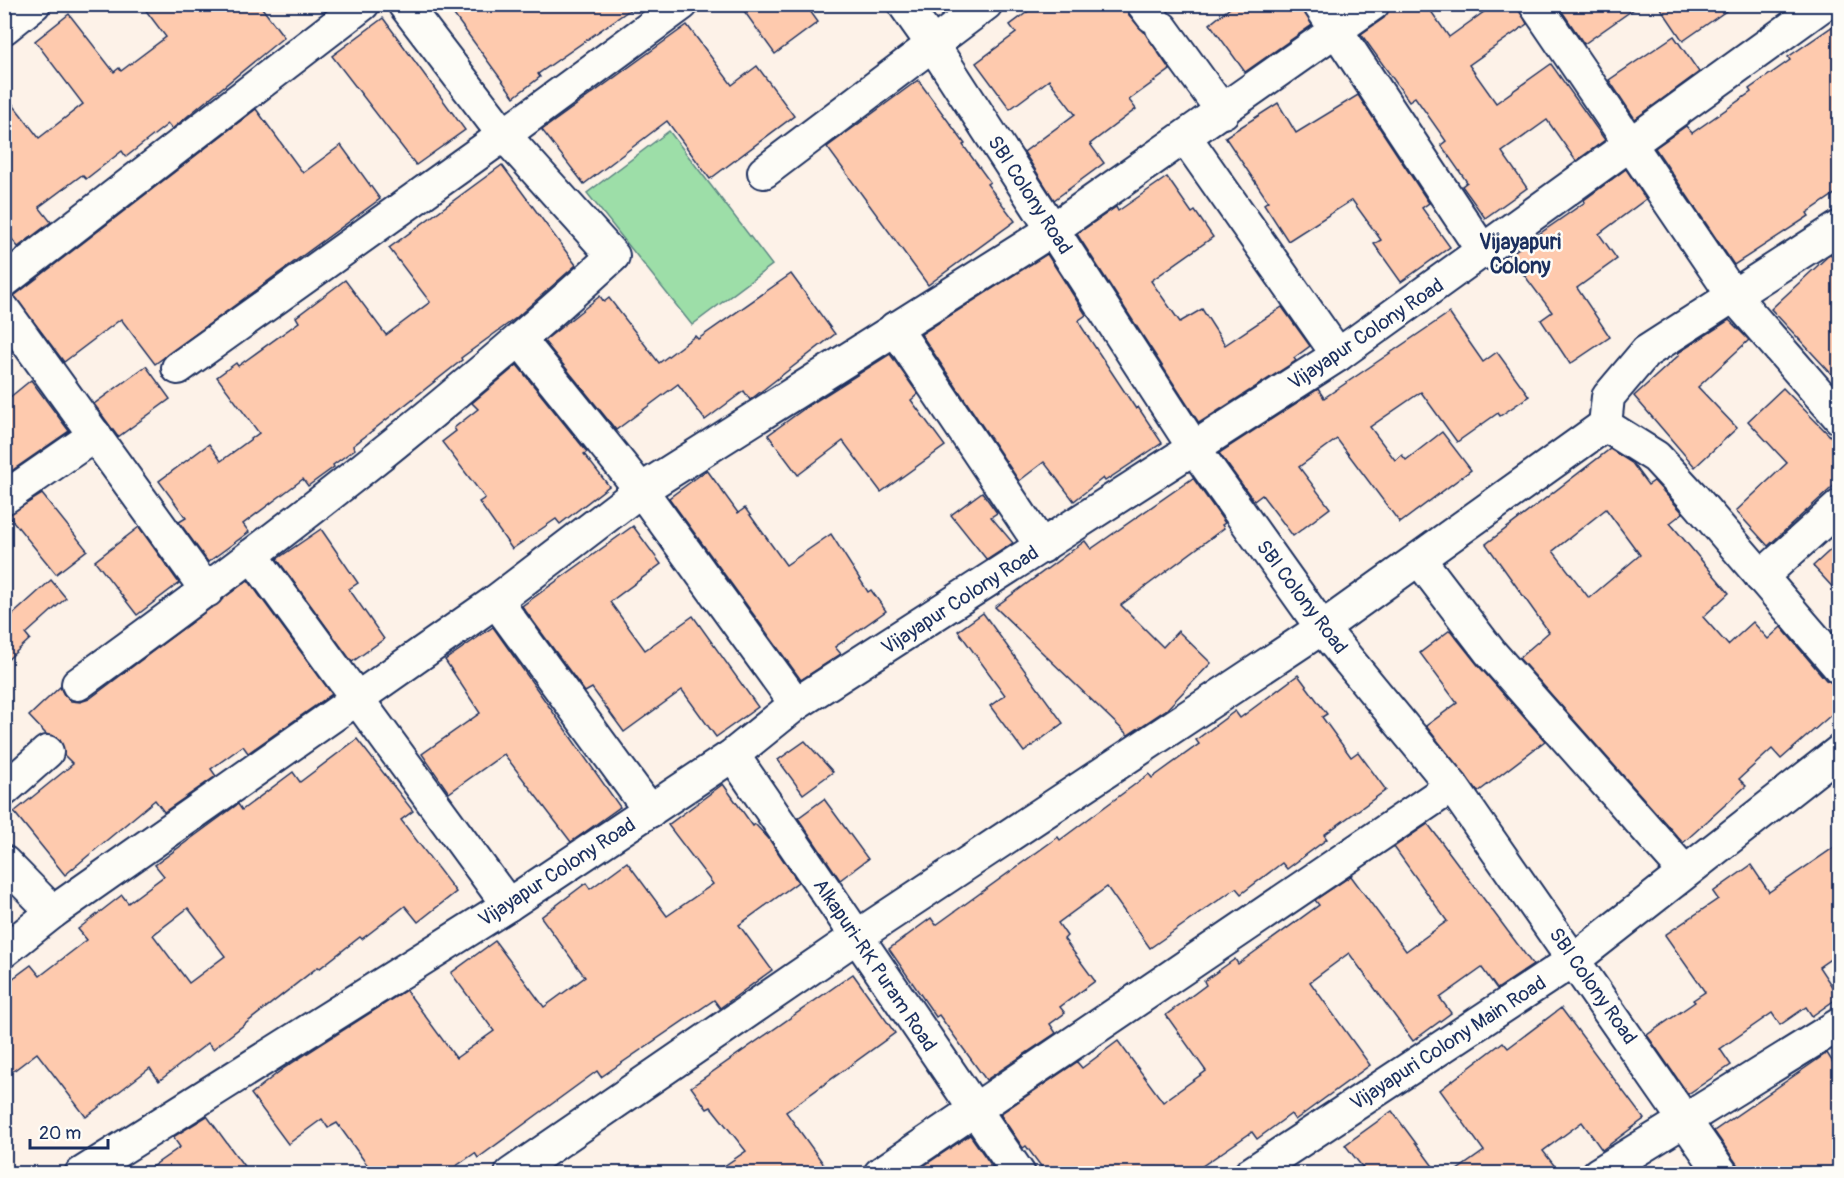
<svg xmlns="http://www.w3.org/2000/svg" width="1844" height="1178" font-family="Pangolin,sans-serif">
  <style>
    .green { fill: #9ddea8; stroke: #5c8683; stroke-width: 1.5 }
    .building { fill: #fecaae; stroke: #1b2f5e; stroke-width: 1.5; fill-rule: evenodd }
    .lines { fill: none; stroke-linecap: round; stroke-linejoin: round }
    .minor-casing { stroke: #1b2f5e; stroke-width: 36 }
    .minor { stroke: #fdfcf7; stroke-width: 32 }
    .labels { text-anchor: middle; dominant-baseline: central; stroke-width: 5; stroke-linejoin: round; paint-order: stroke }
    .street-label { font-size: 20px; fill: #1b2f5e; stroke: #fdfcf7 }
    .neighbourhood-label { font-size: 21px; font-weight: bold; fill: #1b2f5e; stroke: #fdfcf7 }
  </style>
  <rect width="100%" height="100%" fill="#fdf2e8"/>
  <filter id="ink" filterUnits="userSpaceOnUse"><feTurbulence type="fractalNoise" baseFrequency=".0167" numOctaves="2"/><feDisplacementMap in="SourceGraphic" scale="12" xChannelSelector="R" yChannelSelector="G"/><feConvolveMatrix kernelMatrix="1 2 1 2 8 2 1 2 1" color-interpolation-filters="sRGB"/></filter>
  <g filter="url(#ink)">
    <polygon class="green" points="669,131 772,265 692,325 587,193"/>
    <g class="building">
      <polygon points="141,4 259,4 284,37 172,129 168,124 126,157 122,151 86,179 82,175 39,207 51,222 18,247 4,229 4,93 39,138 83,104 35,41 69,14 114,72 119,68 121,71 166,37"/>
      <polygon points="446,4 638,4 538,74 540,77 514,97"/>
      <polygon points="739,4 805,4 818,22 775,54"/>
      <polygon points="1038,4 1125,4 1129,15 1145,33 1170,70 1129,100 1136,109 1090,144 1104,163 1054,200 1024,152 1075,114 1049,80 1010,109 976,63 1016,33 1010,25"/>
      <polygon points="1235,4 1301,4 1312,25 1245,72 1210,24"/>
      <polygon points="1391,4 1426,4 1449,37 1495,4 1517,4 1527,24 1469,65 1496,103 1551,64 1605,140 1576,161 1547,120 1502,152 1527,188 1485,218 1462,186 1467,182 1441,145 1446,141 1415,97 1409,101 1361,34 1384,18"/>
      <polygon points="1557,4 1641,4 1584,44"/>
      <polygon points="1658,4 1736,4 1683,41"/>
      <polygon points="383,18 465,130 416,165 332,56"/>
      <polygon points="1839,22 1839,191 1807,213 1809,216 1734,265 1655,148 1686,126 1692,133 1751,92 1749,89 1790,60 1788,57"/>
      <polygon points="687,25 732,85 757,66 794,116 710,179 667,121 584,184 542,130"/>
      <polygon points="1674,36 1699,72 1635,119 1609,80"/>
      <polygon points="918,80 965,144 963,145 990,182 987,184 1015,221 928,285 827,147"/>
      <polygon points="1358,95 1429,203 1422,208 1450,247 1401,282 1374,244 1381,240 1352,200 1288,241 1264,204 1268,201 1225,137 1278,103 1296,133"/>
      <polygon points="256,109 303,173 341,145 380,199 155,364 121,319 64,362 14,296"/>
      <polygon points="502,165 576,265 516,318 461,358 462,360 353,446 355,449 333,465 334,467 308,486 303,479 243,524 249,532 208,562 179,522 186,518 159,481 209,444 221,461 259,433 217,377 236,363 238,366 299,322 296,317 345,280 386,335 430,302 389,248"/>
      <polygon points="1626,169 1646,199 1599,234 1617,259 1577,288 1610,337 1570,364 1541,320 1552,312 1509,255 1585,202 1584,200"/>
      <polygon points="1167,177 1192,213 1195,211 1213,237 1151,281 1180,322 1202,309 1225,345 1282,307 1310,346 1294,358 1296,361 1199,423 1077,234 1116,207 1118,211"/>
      <polygon points="1839,249 1839,382 1771,309 1827,257"/>
      <polygon points="1047,254 1086,315 1079,320 1081,326 1136,409 1138,407 1162,443 1105,481 1103,478 1074,501 1044,462 1019,481 921,334"/>
      <polygon points="791,274 835,334 750,400 744,391 705,420 678,384 616,430 544,341 600,296 604,302 609,298 659,363 695,336 698,339"/>
      <polygon points="1449,313 1483,362 1497,352 1529,396 1500,416 1498,413 1457,442 1421,392 1370,427 1395,460 1402,455 1406,460 1442,432 1471,470 1400,523 1337,439 1299,467 1330,508 1293,536 1262,495 1254,501 1219,453 1318,389 1324,398"/>
      <polygon points="1729,320 1749,340 1698,387 1737,428 1695,467 1634,396 1679,355 1678,353"/>
      <polygon points="890,354 918,394 911,400 945,446 881,492 843,441 798,475 768,435 808,406"/>
      <polygon points="517,365 587,452 584,454 609,486 560,524 556,519 512,549 479,502 485,498 442,442 456,431 454,428 478,409 472,403"/>
      <polygon points="146,366 170,399 118,437 94,404"/>
      <polygon points="31,380 69,431 4,476 4,402"/>
      <polygon points="1783,388 1839,445 1839,481 1768,546 1736,511 1787,463 1748,421"/>
      <path d="M1610 449 1632 463 1648 485 1654 481 1683 513 1670 523 1729 593 1703 617 1728 645 1753 622 1768 639 1781 627 1826 680 1839 685V708L1781 759 1772 749 1739 779 1746 786 1683 843 1519 658 1549 632 1486 544ZM1606 509 1640 555 1589 598 1553 551Z"/>
      <polygon points="707,470 738,513 745,508 786,565 831,534 868,592 871,590 886,611 835,647 841,654 801,680 669,498"/>
      <polygon points="1193,478 1225,523 1222,525 1224,528 1121,605 1163,647 1178,631 1211,663 1167,709 1128,735 995,607 1085,541 1091,549"/>
      <polygon points="982,492 997,513 991,517 1013,543 987,560 951,515"/>
      <polygon points="42,494 87,550 56,574 8,515"/>
      <polygon points="633,526 661,564 610,602 645,650 693,616 758,707 716,737 682,690 624,732 592,688 585,692 522,606"/>
      <polygon points="139,527 179,583 137,615 95,561"/>
      <polygon points="321,529 358,583 349,589 384,639 352,662 277,559"/>
      <polygon points="1839,542 1839,594 1813,566"/>
      <polygon points="51,580 66,598 26,634 30,639 4,663 4,611 10,617"/>
      <polygon points="248,580 332,694 248,753 243,746 211,769 216,776 164,812 155,800 65,875 14,812 73,764 64,755 60,740 46,734 29,716 60,687 64,695 71,701 80,702 89,699"/>
      <polygon points="983,613 1063,723 1024,752 990,706 1005,695 958,631"/>
      <polygon points="493,627 620,807 571,842 504,754 449,793 422,754 480,713 445,660"/>
      <polygon points="1450,630 1477,664 1545,741 1478,792 1426,726 1457,703 1420,653"/>
      <polygon points="1298,675 1327,714 1322,717 1351,757 1358,752 1386,790 1324,835 1327,839 1287,869 1282,863 1241,894 1236,888 1150,948 1107,887 1058,923 1067,936 1064,939 1095,981 1060,1007 1065,1013 1050,1024 1056,1033 986,1080 939,1015 936,1017 889,949 931,918 936,925 1058,837 1060,840 1149,774 1152,778 1199,744 1196,740 1235,711 1240,718"/>
      <path d="M357 739 413 811 401 820 456 892 418 922 405 906 362 939 360 937 320 968 318 967 213 1049 208 1043 159 1081 150 1068 86 1117 37 1053 4 1078V985L31 965 40 976 87 940 78 929 122 895 128 903 164 876 155 865 238 804 242 810 293 772 300 782ZM188 908 225 956 189 983 153 935Z"/>
      <polygon points="805,741 833,772 803,794 778,760"/>
      <polygon points="723,784 753,826 755,824 769,839 798,882 739,925 772,970 720,1008 714,1000 601,1077 597,1071 478,1158 475,1153 446,1173 373,1173 337,1123 328,1128 322,1119 288,1144 251,1094 284,1068 406,990 456,1058 494,1031 451,973 495,941 544,1007 585,977 541,917 586,883 590,889 627,862 667,916 713,884 668,825"/>
      <polygon points="824,799 868,859 840,880 798,818"/>
      <polygon points="1428,824 1533,965 1497,989 1482,968 1440,998 1451,1013 1413,1041 1349,953 1310,982 1370,1065 1295,1120 1291,1114 1257,1139 1252,1132 1192,1173 1046,1173 1026,1146 1023,1148 1000,1114 1077,1062 1082,1068 1118,1041 1163,1102 1206,1071 1166,1015 1206,985 1204,981 1235,959 1238,964 1319,905 1315,900 1351,876 1406,951 1447,921 1394,847"/>
      <polygon points="1839,844 1839,953 1819,967 1839,997 1812,1016 1806,1007 1780,1025 1772,1013 1720,1049 1731,1065 1688,1094 1647,1035 1695,1002 1693,1000 1705,992 1665,935 1718,899 1713,892 1751,865 1769,892"/>
      <polygon points="853,974 895,1033 786,1112 830,1173 714,1173 746,1151 711,1107 707,1109 691,1087"/>
      <polygon points="1561,1008 1644,1119 1602,1150 1582,1122 1543,1151 1560,1173 1453,1173 1484,1151 1440,1090 1503,1042 1508,1048"/>
      <polygon points="1827,1053 1839,1072 1839,1173 1740,1173 1737,1164 1714,1131"/>
      <polygon points="1392,1111 1438,1173 1367,1173 1345,1145"/>
      <polygon points="207,1116 249,1173 143,1173 180,1147 173,1137"/>
      <polygon points="970,1135 994,1169 987,1173 913,1173"/>
    </g>
    <g class="lines">
      <defs>
        <g id="minor">
          <polyline points="904,4 933,45 1194,448 1322,628 1452,786 1722,1174"/>
          <polyline points="1143,4 1152,16"/>
          <polyline points="1319,4 1484,253"/>
          <polyline points="1535,4 1732,294 1840,418"/>
          <polyline points="4,28 34,4"/>
          <polyline points="1162,28 1223,112"/>
          <polyline points="1185,137 1338,355"/>
          <polyline points="764,172 986,4"/>
          <polyline points="1840,227 1646,352 1608,397 1605,425 1656,457 1693,497 1840,668"/>
          <polyline points="4,281 363,4"/>
          <polyline points="4,310 207,591"/>
          <polyline points="895,328 1042,547"/>
          <polyline points="521,341 641,490 796,704"/>
          <polyline points="178,368 504,135 682,4"/>
          <polyline points="4,498 95,435"/>
          <polyline points="252,555 508,905"/>
          <polyline points="1419,559 1490,652 1685,872"/>
          <polyline points="1761,577 1840,506"/>
          <polyline points="496,601 650,811"/>
          <path d="M78 684C263 550 445 410 613 256L504 135 404 4"/>
          <polyline points="733,755 1019,1174"/>
          <polyline points="4,790 47,752"/>
          <polyline points="4,862 53,912"/>
          <polyline points="4,951 53,912 496,601 641,490 1052,230 1373,4"/>
          <polyline points="81,1174 508,905 733,755 796,704 1338,355 1824,4"/>
          <polyline points="511,1174 856,937 1322,628 1605,425"/>
          <polyline points="880,1174 1452,786"/>
          <polyline points="1250,1174 1575,959 1840,751"/>
          <polyline points="1598,1174 1840,1024"/>
        </g>
      </defs>
      <use href="#minor" class="minor-casing"/>
      <use href="#minor" class="minor"/>
    </g>
  </g>
  <g class="labels">
    <g class="street-label">
      <text transform="translate(1030 195) rotate(57)">SBI Colony Road</text>
      <text transform="translate(1366 334) rotate(-34)">Vijayapur Colony Road</text>
      <text transform="translate(1302 597) rotate(53)">SBI Colony Road</text>
      <text transform="translate(960 600) rotate(-33)">Vijayapur Colony Road</text>
      <text transform="translate(557 872) rotate(-33)">Vijayapur Colony Road</text>
      <text transform="translate(875 965) rotate(56)">Alkapuri-RK Puram Road</text>
      <text transform="translate(1593 986) rotate(55)">SBI Colony Road</text>
      <text transform="translate(1448 1043) rotate(-33)">Vijayapuri Colony Main Road</text>
    </g>
    <g class="neighbourhood-label">
      <text x="1520" y="242">Vijayapuri<tspan x="1520" dy="24">Colony</tspan></text>
    </g>
  </g>
  <rect width="1844" height="1178" fill="none" stroke="#fdfcf7" stroke-width="24"/>
  <rect x="12" y="12" width="1820" height="1154" fill="none" stroke="#1b2f5e" stroke-width="2" filter="url(#ink)"/>
  <path d="M30 1139v9h78v-9" fill="none" stroke="#1b2f5e" stroke-width="3"/>
  <text x="39" y="1139" font-size="18" fill="#1b2f5e" stroke="#fdfcf7" stroke-width="4.5" paint-order="stroke">20 m</text>
</svg>
